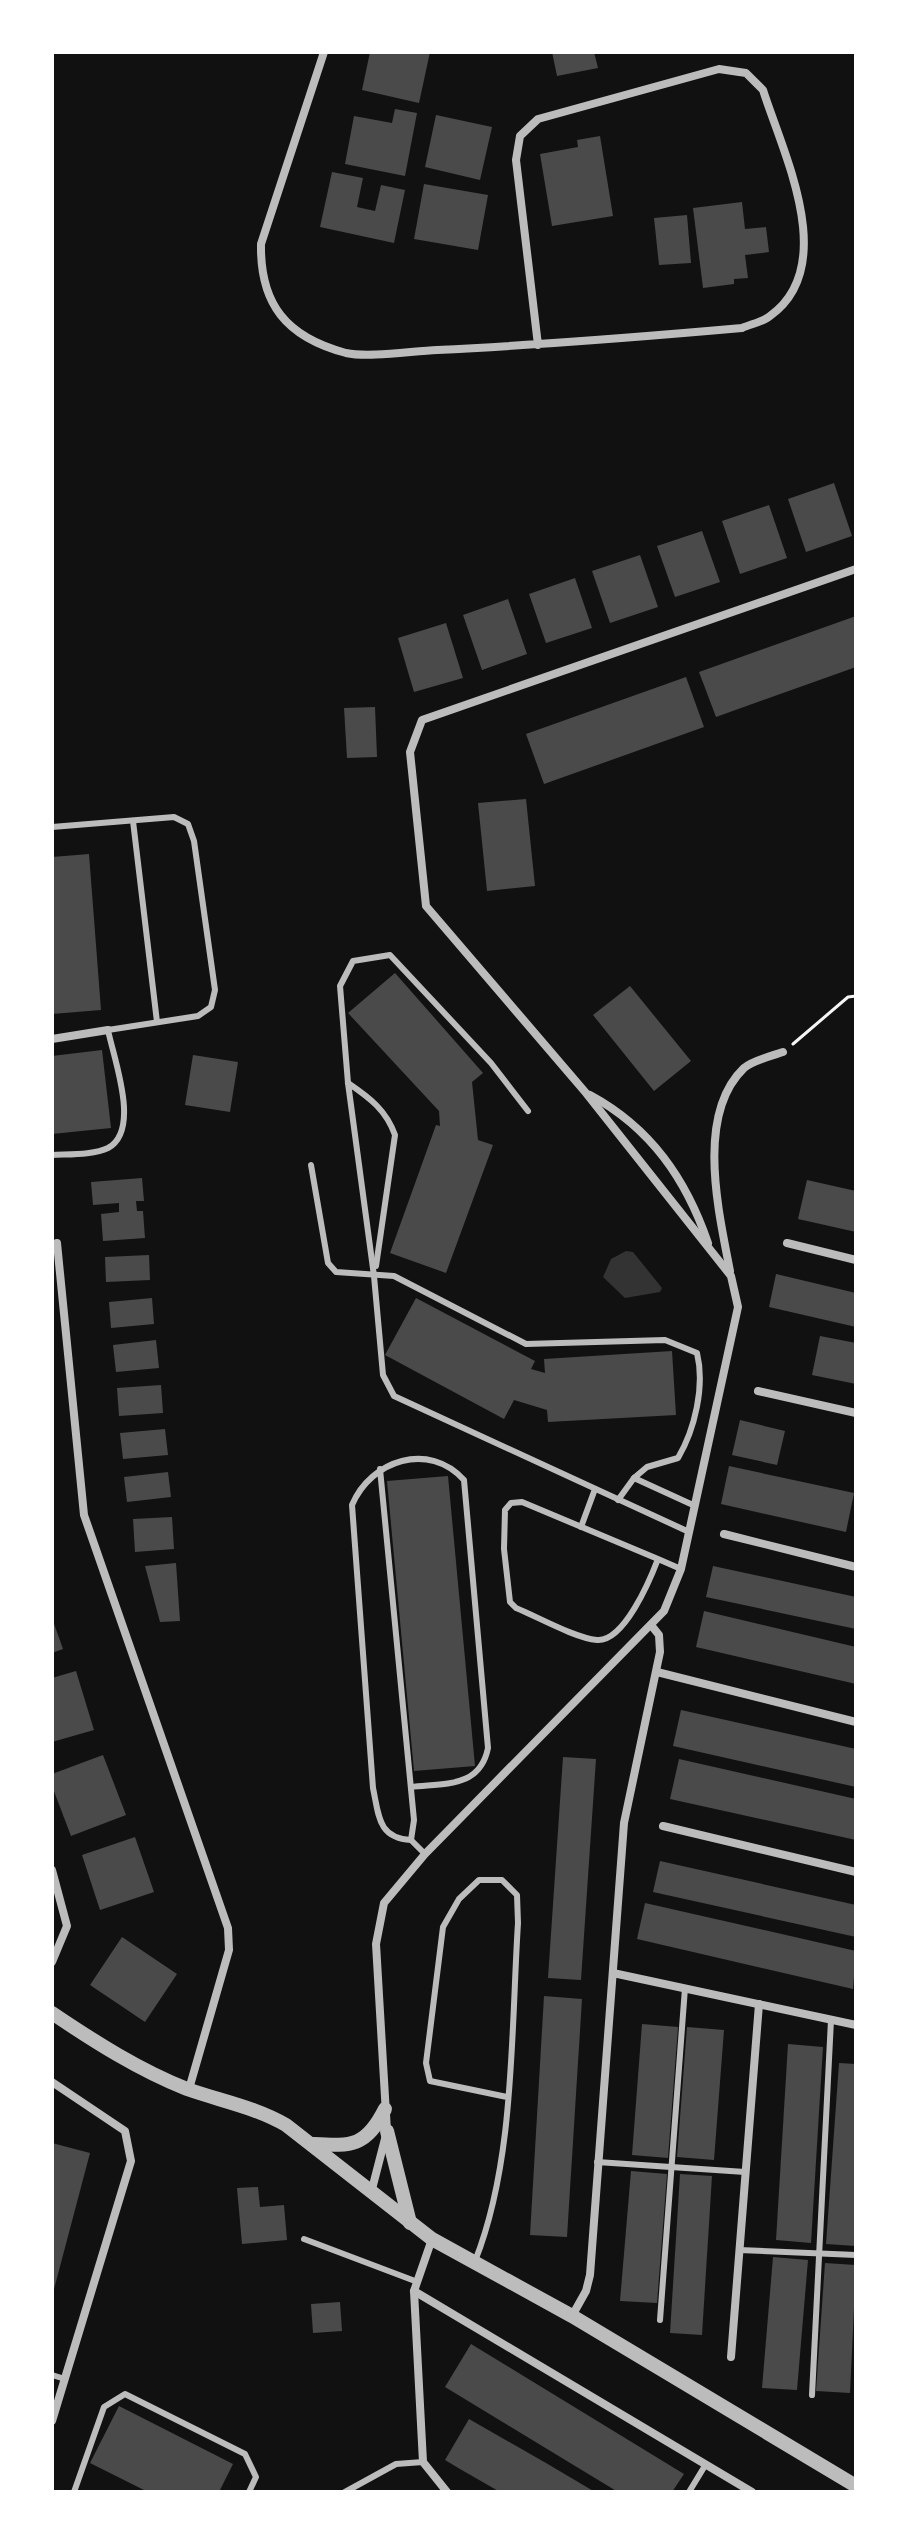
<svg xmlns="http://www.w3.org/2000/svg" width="908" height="2544" font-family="'Open Sans',sans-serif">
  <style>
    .water { fill: #333 }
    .building { fill: #4a4a4a }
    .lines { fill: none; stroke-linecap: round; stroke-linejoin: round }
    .path { stroke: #f5f5f5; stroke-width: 3 }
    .service { stroke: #bcbcbc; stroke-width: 6 }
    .minor { stroke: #bcbcbc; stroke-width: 8 }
    .tertiary { stroke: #bcbcbc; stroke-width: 14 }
  </style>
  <rect width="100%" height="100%" fill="#111"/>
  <polygon class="water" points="626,1251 633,1252 662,1288 660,1292 625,1298 603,1277 611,1259"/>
  <g class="building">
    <polygon points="370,52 430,52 419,103 362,90"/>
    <polygon points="552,52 594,52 598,68 557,76"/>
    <polygon points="395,109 417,113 405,176 345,164 354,116 392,123"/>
    <polygon points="436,115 492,127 480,180 425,167"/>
    <polygon points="600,136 613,216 552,226 540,154 578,147 577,140"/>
    <polygon points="332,172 363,178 357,207 375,211 381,185 405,190 394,243 320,227"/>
    <polygon points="424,184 488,195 478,250 414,239"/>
    <polygon points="742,202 745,229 766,227 769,252 745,255 748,278 734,279 734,284 703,288 693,208"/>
    <polygon points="687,215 691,263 659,265 654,218"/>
    <polygon points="834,483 852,536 806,552 788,499"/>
    <polygon points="769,505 787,558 740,574 722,521"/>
    <polygon points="702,531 720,582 675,597 657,546"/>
    <polygon points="640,555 658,607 610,623 592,571"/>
    <polygon points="575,578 592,628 546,643 529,594"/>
    <polygon points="508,599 527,654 482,670 463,615"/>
    <polygon points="856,616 856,667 716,717 699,672"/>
    <polygon points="446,623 463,678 414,692 398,638"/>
    <polygon points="686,677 704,727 544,784 526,734"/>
    <polygon points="375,707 377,757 347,758 344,708"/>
    <polygon points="526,799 535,886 487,891 478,803"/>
    <polygon points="89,854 101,1010 52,1014 52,857"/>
    <polygon points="395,973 483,1073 472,1082 478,1140 493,1145 446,1273 390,1253 436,1125 440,1126 439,1111 348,1013"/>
    <polygon points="630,986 691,1061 654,1091 593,1015"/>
    <polygon points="102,1050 111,1128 52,1134 52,1056"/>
    <polygon points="193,1055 238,1062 230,1112 185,1105"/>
    <polygon points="142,1178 144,1201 136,1201 137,1211 143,1211 145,1238 103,1241 101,1214 119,1212 119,1203 93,1205 91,1182"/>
    <polygon points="807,1180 856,1191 856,1232 798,1219"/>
    <polygon points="149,1255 150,1280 106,1282 105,1257"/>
    <polygon points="776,1274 856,1293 856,1327 769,1307"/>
    <polygon points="152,1298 154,1324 111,1328 109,1302"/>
    <polygon points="416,1298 535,1361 531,1369 545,1373 544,1359 672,1351 676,1415 548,1422 547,1410 514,1400 504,1419 385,1355"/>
    <polygon points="820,1336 856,1343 856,1384 812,1375"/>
    <polygon points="156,1340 159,1368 116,1372 113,1345"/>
    <polygon points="161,1385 163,1413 119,1416 117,1388"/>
    <polygon points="740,1420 785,1431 777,1465 732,1455"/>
    <polygon points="165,1429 168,1455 123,1459 120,1433"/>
    <polygon points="729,1466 854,1493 846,1532 721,1504"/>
    <polygon points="168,1472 171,1497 127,1502 124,1477"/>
    <polygon points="448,1476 475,1766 414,1771 387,1481"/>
    <polygon points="172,1517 174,1549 135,1552 133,1519"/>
    <polygon points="176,1563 180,1621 160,1622 145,1566"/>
    <polygon points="713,1566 856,1597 856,1629 706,1597"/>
    <polygon points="704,1611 856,1647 856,1684 696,1647"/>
    <polygon points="52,1618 63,1649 52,1653"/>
    <polygon points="76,1671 94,1730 52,1742 52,1678"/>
    <polygon points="681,1710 856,1749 856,1787 673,1746"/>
    <polygon points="103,1755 126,1815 71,1836 52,1786 52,1774"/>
    <polygon points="563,1757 596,1759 581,1980 548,1978"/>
    <polygon points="679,1759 856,1799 856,1840 670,1799"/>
    <polygon points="135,1837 154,1892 100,1910 82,1855"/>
    <polygon points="660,1861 856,1905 856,1937 653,1892"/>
    <polygon points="645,1903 856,1951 853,1989 637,1939"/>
    <polygon points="122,1937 177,1974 145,2022 90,1985"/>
    <polygon points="544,1996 582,1999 567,2237 530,2235"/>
    <polygon points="642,2024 678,2027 668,2158 632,2155"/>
    <polygon points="687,2027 724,2030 714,2160 677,2157"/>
    <polygon points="788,2044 823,2047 811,2243 776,2240"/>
    <polygon points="839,2063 856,2064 856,2246 826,2244"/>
    <polygon points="52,2143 90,2153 53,2293 52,2293"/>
    <polygon points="631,2171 667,2174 657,2303 620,2301"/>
    <polygon points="680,2174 712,2176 702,2335 670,2333"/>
    <polygon points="258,2187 260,2207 284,2205 287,2240 242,2244 237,2188"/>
    <polygon points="773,2257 808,2260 797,2390 762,2388"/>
    <polygon points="825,2263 856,2265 850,2393 816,2391"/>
    <polygon points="340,2302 342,2331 313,2333 311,2304"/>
    <polygon points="471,2344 684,2474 672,2492 618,2492 445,2387"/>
    <polygon points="119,2406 233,2464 219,2492 148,2492 90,2463"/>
    <polygon points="469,2419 546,2463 595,2492 500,2492 460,2469 445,2460"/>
  </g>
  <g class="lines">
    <polyline class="path" points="793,1044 848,997 856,996"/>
    <g class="service">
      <polyline points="133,821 157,1022"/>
      <path d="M52 827 174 817 188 824 194 841 215 990 211 1007 198 1016 108 1030C114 1060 141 1130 108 1148 94 1155 68 1154 52 1155"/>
      <path d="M348 1083C370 1098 386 1110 395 1135L376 1266"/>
      <polyline points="528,1111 491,1063 390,955 353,961 340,986 348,1083 374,1276 383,1375 394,1396 687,1531"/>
      <path d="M311 1165 328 1263 336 1272 394 1276 526 1344 665 1340 697 1353C705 1386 695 1429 678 1458L647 1467 634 1478 693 1505"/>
      <polyline points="380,1469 414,1820 411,1840"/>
      <polyline points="618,1500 634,1478"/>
      <polyline points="581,1527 595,1489"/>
      <path d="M658 1559C650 1580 624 1642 597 1640 575 1638 538 1617 516 1608L510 1602 504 1549 505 1510 511 1503 522 1502 658 1559 681 1569"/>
      <path d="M411 1787C445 1783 480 1788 488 1748L464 1480C429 1441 371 1460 352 1505L373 1788C379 1816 378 1838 411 1840L425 1854"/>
      <polyline points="597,2162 745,2172"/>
      <polyline points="304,2239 415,2281"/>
      <polyline points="739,2250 856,2255"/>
      <path d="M475 2261C515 2161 511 2030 518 1923L517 1895 502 1880H479L459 1899 443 1927 426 2063 430 2081 507 2097"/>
      <polyline points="660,2320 685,1988"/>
      <polyline points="52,2375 65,2379"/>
      <polyline points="812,2395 831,2020"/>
      <polyline points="74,2492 104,2407 125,2394 245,2454 256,2477 249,2492"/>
      <polyline points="345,2492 396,2464 423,2462"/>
      <polyline points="689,2492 706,2464"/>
    </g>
    <g class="minor">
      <path d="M324 52 261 244C260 304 286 337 346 353 369 358 412 351 437 350 539 345 640 337 742 328 751 324 763 322 770 316 840 266 783 153 763 90L746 73 719 69 538 119 520 136 516 160 538 345"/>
      <polyline points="52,1039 108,1030"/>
      <path d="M590 1095C651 1128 686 1179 708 1243"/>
      <polyline points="57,1243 84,1515 228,1928 229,1950 189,2089"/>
      <polyline points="787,1243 856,1260"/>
      <path d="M730 1271C719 1213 695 1115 744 1068 753 1060 772 1056 783 1052"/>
      <polyline points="758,1391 856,1413"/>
      <polyline points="724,1534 856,1567"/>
      <polyline points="657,1672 856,1722"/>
      <polyline points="663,1826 856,1872"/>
      <polyline points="52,1870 67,1926 52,1962"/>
      <polyline points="613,1973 856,2025"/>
      <polyline points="52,2082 125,2131 131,2161 52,2421"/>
      <polyline points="371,2193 387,2131 376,1944 384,1903 425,1854 664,1611 681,1569 738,1307 731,1276 586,1093 426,906 410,752 422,720 856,569"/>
      <polyline points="432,2239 414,2291 423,2462 447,2492"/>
      <polyline points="414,2291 752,2492"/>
      <polyline points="572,2316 586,2291 590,2275 624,1823 660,1652 659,1635 651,1625"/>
      <polyline points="731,2357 759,2004"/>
    </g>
    <g class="tertiary">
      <path d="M52 2013C95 2042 139 2070 187 2089 221 2101 255 2107 286 2125L432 2239 572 2316 856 2486"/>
      <polyline points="387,2131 410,2223"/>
      <path d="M313 2144C352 2146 366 2147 385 2109"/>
    </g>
  </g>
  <rect width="908" height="2544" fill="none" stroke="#ffffff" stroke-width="108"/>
</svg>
